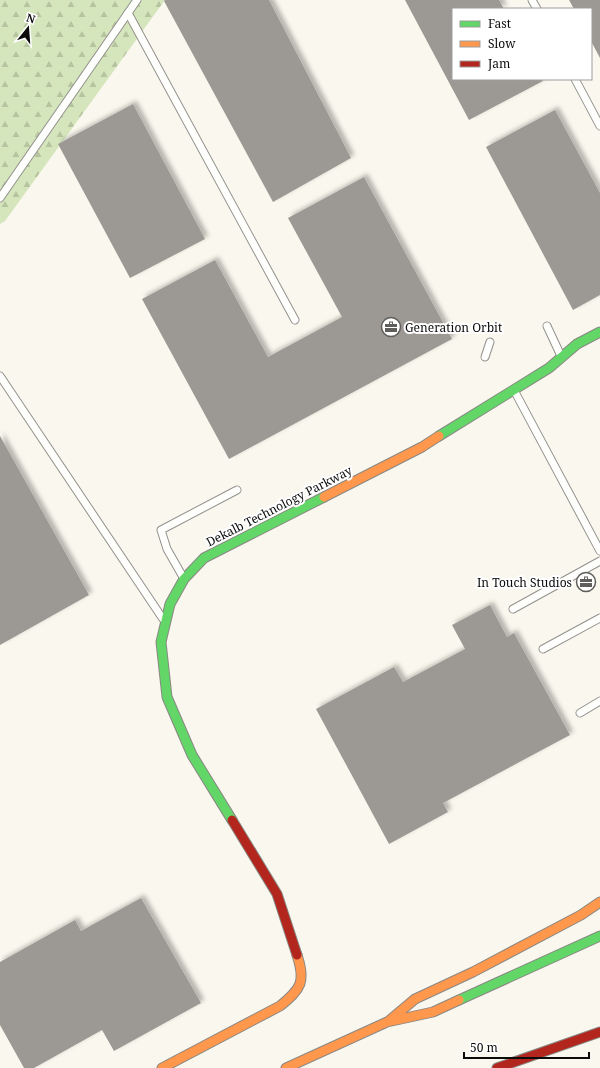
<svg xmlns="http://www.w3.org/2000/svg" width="600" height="1068" font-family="'Noto Serif',serif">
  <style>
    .forest { fill: url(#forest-firs) }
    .building { fill: #9c9994; filter: url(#shadow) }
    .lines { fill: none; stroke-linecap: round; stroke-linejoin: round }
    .lane-casing { stroke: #93918d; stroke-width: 9 }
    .fast-casing { stroke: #898884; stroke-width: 11 }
    .slow-casing { stroke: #898884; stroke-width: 11 }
    .jam-casing { stroke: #898884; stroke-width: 11 }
    .lane { stroke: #fefefc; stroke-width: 7 }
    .fast { stroke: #63d668; stroke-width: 9 }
    .slow { stroke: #ff974d; stroke-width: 9 }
    .jam { stroke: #b3261e; stroke-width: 9 }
    .labels { text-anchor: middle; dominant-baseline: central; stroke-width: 4; stroke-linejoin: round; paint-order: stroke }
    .poi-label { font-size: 12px; fill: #0b0b0b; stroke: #fff; text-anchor: start }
    .street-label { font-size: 12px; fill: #0b0b0b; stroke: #fff }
  </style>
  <defs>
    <pattern id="forest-firs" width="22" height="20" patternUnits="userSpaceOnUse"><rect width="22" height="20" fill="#d6e6bc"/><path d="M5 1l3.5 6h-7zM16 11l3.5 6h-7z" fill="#b6c4a0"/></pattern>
    <filter id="shadow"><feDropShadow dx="3.5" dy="-3.5" stdDeviation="2" flood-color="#0004"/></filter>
  </defs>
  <rect width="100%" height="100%" fill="#faf7ee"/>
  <polygon class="forest" points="0,0 165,0 5,221 0,224"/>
  <g class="building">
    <polygon points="165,0 269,0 351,158 273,202 164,1"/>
    <polygon points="405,0 499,0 504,9 453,9 453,79 541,79 543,81 469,120"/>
    <polygon points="569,0 600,0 600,58 591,41 591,9 574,9"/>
    <polygon points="133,104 205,239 130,278 58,144"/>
    <polygon points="555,110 600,193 600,295 573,310 486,147"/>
    <polygon points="364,177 452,339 229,459 142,299 215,260 268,357 342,317 288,218"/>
    <polygon points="0,436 89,595 0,645"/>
    <polygon points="490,605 507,637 514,633 570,735 443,803 448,812 389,844 316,709 394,667 403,682 465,649 452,625"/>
    <polygon points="141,898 201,1003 114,1051 102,1030 34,1068 24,1068 0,1025 0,962 75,920 81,931"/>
  </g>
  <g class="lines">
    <defs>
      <g id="lane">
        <polyline points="532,0 537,9"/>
        <polyline points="128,13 295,320"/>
        <polyline points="575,79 600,126"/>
        <polyline points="0,198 137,0"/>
        <polyline points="547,326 561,356"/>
        <polyline points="485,357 490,342"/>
        <polyline points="0,376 163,619"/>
        <polyline points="515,392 600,551"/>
        <polyline points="183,577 167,549 161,530 237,490"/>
        <polyline points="513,609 600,561"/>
        <polyline points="543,649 600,618"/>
        <polyline points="580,713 600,701"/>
      </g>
      <g id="fast">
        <polyline points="439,436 549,368 577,344 600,332"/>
        <polyline points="232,820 192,755 167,697 161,642 170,604 184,579 204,558 324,497"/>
        <polyline points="459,1000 600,936"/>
      </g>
      <g id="slow">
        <polyline points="324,497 422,447 439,436"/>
        <polyline points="390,1020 415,999 473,972 581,915 600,902"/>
        <path d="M162 1068 280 1006C301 989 306 982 297 955"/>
        <polyline points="286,1068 387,1022 433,1012 459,1000"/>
      </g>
      <g id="jam">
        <polyline points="232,820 277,894 297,955"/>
        <polyline points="497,1068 600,1032"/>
      </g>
    </defs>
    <use href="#lane" class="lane-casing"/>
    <use href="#fast" class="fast-casing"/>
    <use href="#slow" class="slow-casing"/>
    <use href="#jam" class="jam-casing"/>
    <use href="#lane" class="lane"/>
    <use href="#fast" class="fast"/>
    <use href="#slow" class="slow"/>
    <use href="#jam" class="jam"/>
  </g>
  <defs>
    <symbol id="office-ring" viewBox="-11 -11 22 22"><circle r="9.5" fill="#fff" stroke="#5f5e5a" stroke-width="1.5"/><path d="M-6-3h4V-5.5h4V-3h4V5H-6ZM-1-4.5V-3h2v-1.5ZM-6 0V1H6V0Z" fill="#5f5e5a"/></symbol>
  </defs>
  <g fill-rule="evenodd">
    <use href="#office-ring" x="380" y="316" width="22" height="22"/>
    <use href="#office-ring" x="575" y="571" width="22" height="22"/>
  </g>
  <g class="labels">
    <g class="poi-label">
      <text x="405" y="327">Generation Orbit</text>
      <text x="572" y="582" text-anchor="end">In Touch Studios</text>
    </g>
    <g class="street-label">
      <text transform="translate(279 506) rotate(-27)">Dekalb Technology Parkway</text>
    </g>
  </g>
  <rect x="452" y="8" width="140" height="72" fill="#ffffff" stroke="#9d9d9d"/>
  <rect x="460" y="21" width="20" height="6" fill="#63d668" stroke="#9d9d9d"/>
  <text x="488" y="28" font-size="12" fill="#0b0b0b">Fast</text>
  <rect x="460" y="41" width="20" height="6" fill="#ff974d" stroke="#9d9d9d"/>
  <text x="488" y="48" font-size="12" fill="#0b0b0b">Slow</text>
  <rect x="460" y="61" width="20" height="6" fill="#b3261e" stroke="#9d9d9d"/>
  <text x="488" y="68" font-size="12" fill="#0b0b0b">Jam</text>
  <g transform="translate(28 28) rotate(17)" stroke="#ffffff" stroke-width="3" paint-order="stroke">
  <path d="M0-3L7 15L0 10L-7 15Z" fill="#0b0b0b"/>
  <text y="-6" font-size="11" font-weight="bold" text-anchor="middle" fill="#0b0b0b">N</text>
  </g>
  <path d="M464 1052v6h125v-6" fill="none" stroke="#0b0b0b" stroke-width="2"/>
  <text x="470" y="1052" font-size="12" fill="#0b0b0b" stroke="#ffffff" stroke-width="3" paint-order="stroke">50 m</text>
</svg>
